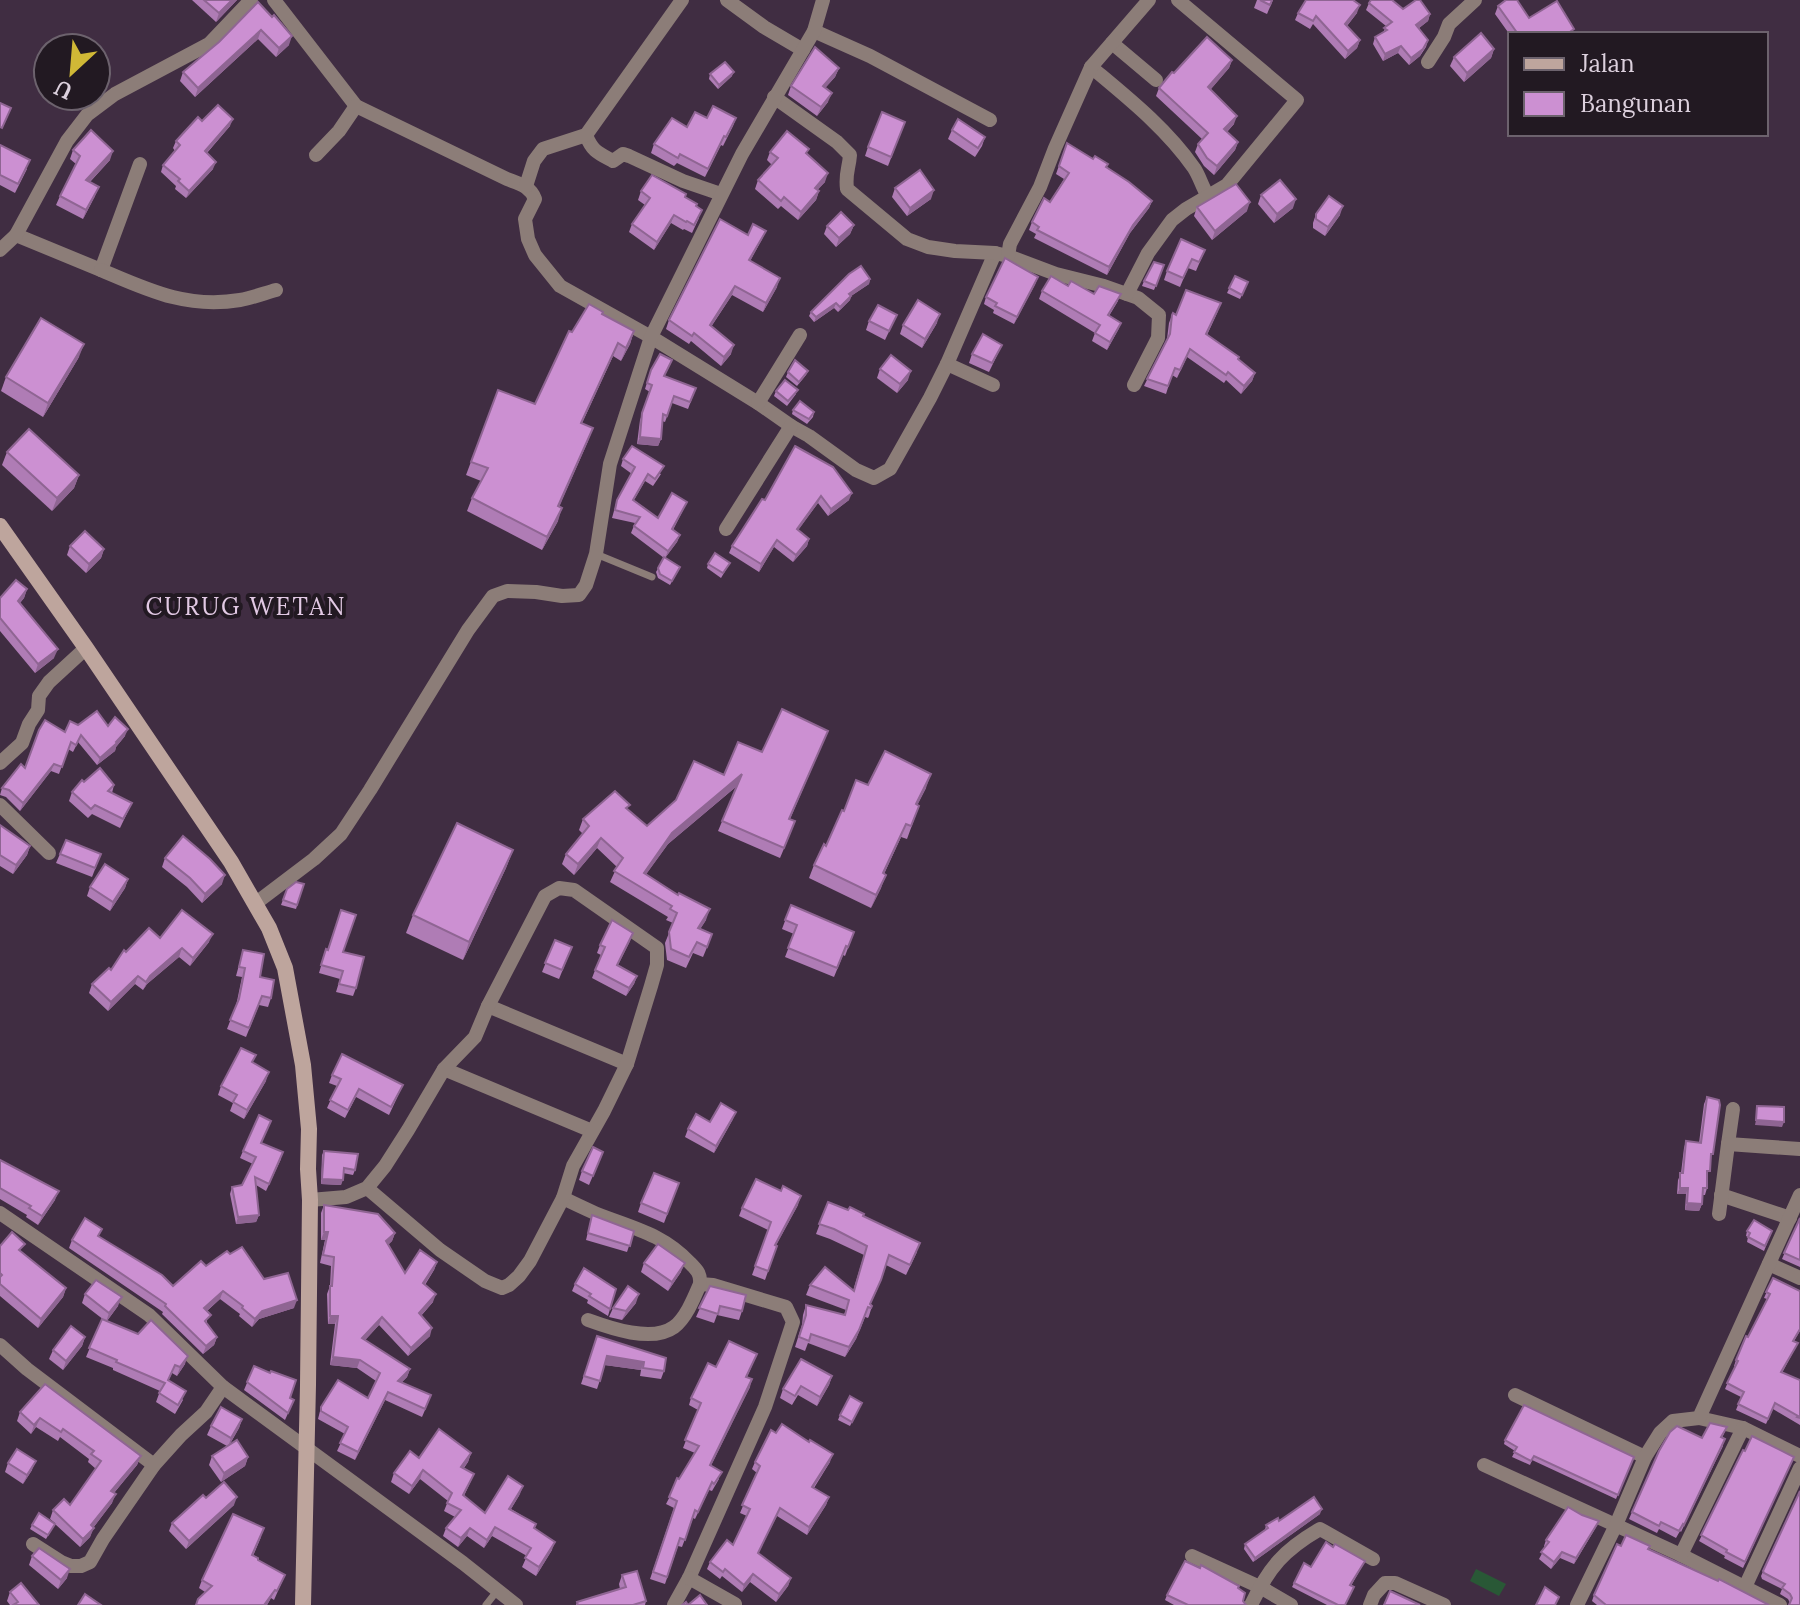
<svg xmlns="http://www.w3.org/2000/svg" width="1800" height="1605" font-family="Lora,serif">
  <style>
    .green { fill: #295836 }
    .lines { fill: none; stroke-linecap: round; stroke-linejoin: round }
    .lane { stroke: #8c7d78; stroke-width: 7 }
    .street { stroke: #8c7d78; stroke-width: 14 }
    .secondary { stroke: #bea59d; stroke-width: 16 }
    .wall { fill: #af7cb5 }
    .shaded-wall { fill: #8f6593 }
    .building { fill: #cc90d2; stroke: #8f6593; stroke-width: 2 }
    .labels { text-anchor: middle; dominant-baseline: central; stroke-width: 8; stroke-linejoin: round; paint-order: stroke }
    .quarter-label { font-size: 24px; letter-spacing: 2px; fill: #e2c9e4; stroke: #221922 }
  </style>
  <rect width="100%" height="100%" fill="#402d42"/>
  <polygon class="green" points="1476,1569 1506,1584 1499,1596 1470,1581"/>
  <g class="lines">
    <g class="lane">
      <polyline points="596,554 652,577"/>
      <polyline points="486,1605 497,1591"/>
    </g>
    <g class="street">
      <path d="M274 0 356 106 507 179C520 184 530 186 535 199L525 219 528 239 535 255 560 286 651 337 758 403 791 426 809 436 856 470 874 478 890 469 930 398 947 364 995 253"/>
      <polyline points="727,0 764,27 803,50"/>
      <polyline points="814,31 870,56 990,120"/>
      <polyline points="1112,43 1156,80"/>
      <polyline points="1428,62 1444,37 1449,24 1475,0"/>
      <path d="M1091 67C1128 98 1166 128 1194 168 1200 177 1202 187 1208 196"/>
      <path d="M774 97 837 142 850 155C849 169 845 173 847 189L907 239 928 247 955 251 995 253 1008 256 1056 274 1104 286 1138 298 1159 315 1158 338 1134 385"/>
      <path d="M586 135C592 151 598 153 613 161L623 154 629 156 683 181 721 194"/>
      <polyline points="316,155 339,131 356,106"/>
      <polyline points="526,186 534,161 543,149 586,135 682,0"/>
      <polyline points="16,235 101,270 140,164"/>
      <polyline points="0,250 16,235 67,141 87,115 115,94 209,44 251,0"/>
      <polyline points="1008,256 1010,244 1040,187 1055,148 1091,67 1149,0"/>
      <path d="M101 270C148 290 187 309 240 300 252 298 265 293 276 290"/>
      <polyline points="1127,294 1148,253 1172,220 1186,209 1227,185 1297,100 1178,0"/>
      <polyline points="947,364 993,385"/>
      <polyline points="758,403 800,335"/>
      <polyline points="726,529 791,426"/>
      <polyline points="0,763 22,743 29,724 38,710 39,696 49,682 86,648"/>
      <polyline points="0,805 49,853"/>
      <polyline points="256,903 314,859 341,834 370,790 468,630 493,596 507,591 536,592 562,596 579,595 586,585 596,554 610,464 651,337 742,154 814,31 823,0"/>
      <polyline points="488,1006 627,1064"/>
      <polyline points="444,1069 592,1131"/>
      <polyline points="1728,1144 1733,1109"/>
      <polyline points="1721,1195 1790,1218"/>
      <path d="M563 1198C575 1204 586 1209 597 1214 633 1228 663 1234 690 1263 697 1270 701 1274 700 1284L713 1285 786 1307 793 1322 765 1407 689 1578 674 1605"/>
      <polyline points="310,1200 346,1197 367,1188 385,1166 408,1130 444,1069 475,1037 488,1006 545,896 559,888 574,890 657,948 657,965 651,986 627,1064 604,1111 573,1166 563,1198 530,1261 519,1276 509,1285 502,1288 485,1281 440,1250 367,1188"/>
      <polyline points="0,1213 149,1315 223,1387 463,1563 516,1605"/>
      <polyline points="1719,1214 1728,1144 1800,1149"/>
      <polyline points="1769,1264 1800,1278"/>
      <path d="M588 1320C610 1328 652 1343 674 1327 686 1318 694 1298 700 1284"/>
      <polyline points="0,1345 27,1369 154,1465"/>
      <polyline points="1515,1395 1645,1457"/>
      <polyline points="1699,1418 1743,1428 1800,1456"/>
      <polyline points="1484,1465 1681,1555 1780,1605"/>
      <polyline points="33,1544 61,1562 71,1566 81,1566 90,1562 103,1539 154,1465 181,1435 206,1412 223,1387"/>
      <polyline points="1681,1555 1743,1428"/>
      <polyline points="1192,1556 1260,1587 1291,1605"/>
      <polyline points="689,1578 735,1604"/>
      <polyline points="1745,1587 1800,1468"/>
      <path d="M1251 1605C1269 1567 1284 1550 1320 1529L1373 1559"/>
      <polyline points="1370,1605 1374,1595 1385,1583 1395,1583 1444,1605"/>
      <polyline points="1577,1605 1616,1525 1645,1457 1660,1433 1673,1421 1699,1418 1800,1195"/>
    </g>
    <polyline class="secondary" points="0,526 86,648 231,862 269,928 285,968 303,1065 309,1129 308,1169 310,1200 308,1385 303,1605"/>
  </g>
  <g class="wall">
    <polygon points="192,0 237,0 216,22"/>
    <polygon points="1257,0 1273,0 1267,14 1254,8"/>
    <polygon points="258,2 289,45 276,57 258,39 195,97 180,81 183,72 219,42"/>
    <polygon points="1369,3 1430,14 1428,21 1419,28 1428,40 1426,47 1420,56 1409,65 1398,53 1383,61 1373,44 1375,37 1383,33 1386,26 1366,10"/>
    <polygon points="1498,6 1529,18 1573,34 1510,34 1510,35 1495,14"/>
    <polygon points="1298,13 1357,13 1347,26 1360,40 1357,48 1345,59 1313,24 1310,29 1295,20"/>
    <polygon points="1494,49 1491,58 1464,82 1450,66 1454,57"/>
    <polygon points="1232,60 1229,68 1210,90 1234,124 1227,132 1238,142 1235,150 1214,175 1204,166 1195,152 1198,144 1202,139 1156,96 1159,88 1174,73"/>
    <polygon points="839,68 835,77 825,88 828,102 817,116 788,95 791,86"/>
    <polygon points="710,74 732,76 718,89 709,79"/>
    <polygon points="707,118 736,118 733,126 723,146 721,145 705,177 677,163 674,166 651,153 654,144"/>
    <polygon points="202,121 230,126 207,153 213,169 186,198 175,189 176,186 161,172 163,165 175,151 173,148 176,141"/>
    <polygon points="905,122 888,166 865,156 868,147"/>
    <polygon points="952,130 985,137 982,146 975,157 948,139"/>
    <polygon points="1067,143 1093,159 1108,164 1107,167 1152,201 1149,208 1130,233 1107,275 1034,238 1036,234 1029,230 1032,222 1050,202 1064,179 1056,174"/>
    <polygon points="0,145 27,169 15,193 0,185"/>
    <polygon points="73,150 110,160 90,182 95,196 83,219 56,205 60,196 76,164 70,159"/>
    <polygon points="770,152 807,154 825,182 817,190 819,191 816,200 798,220 781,206 778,209 755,189 758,180 772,165 767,160"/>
    <polygon points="895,188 931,199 907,216 892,197"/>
    <polygon points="641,191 685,197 696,206 699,218 692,233 684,229 683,230 671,223 654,250 629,232 632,224 645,205 638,200"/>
    <polygon points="1261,195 1293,208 1274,223 1258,204"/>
    <polygon points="1197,207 1247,211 1212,240 1194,216"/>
    <polygon points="1316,214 1340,215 1325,236 1313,228 1313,223"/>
    <polygon points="854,225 850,234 836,247 824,234 827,226"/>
    <polygon points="748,235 762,239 750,261 777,287 763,312 732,295 711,327 731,354 721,366 691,341 689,344 666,329 669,320"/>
    <polygon points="1205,250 1196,271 1188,268 1180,287 1164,280 1167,271"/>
    <polygon points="1164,265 1154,290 1142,286 1144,281"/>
    <polygon points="1235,276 1248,282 1240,299 1227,293"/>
    <polygon points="1038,277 1014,324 993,313 994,310 984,304 986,297"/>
    <polygon points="870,279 869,284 851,296 850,300 838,312 834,308 814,322 809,316 811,312"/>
    <polygon points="1068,286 1118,301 1109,316 1121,323 1118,330 1107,350 1092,341 1095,333 1039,299 1042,291"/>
    <polygon points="1218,311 1207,335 1255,373 1252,381 1241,394 1226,380 1224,383 1187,357 1177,378 1172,375 1166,394 1144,386 1167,339 1169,323 1172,315"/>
    <polygon points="602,314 634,331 630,344 621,361 613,356 582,423 588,441 559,506 558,521 542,550 467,511 472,498 481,481 466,475 498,390 535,404"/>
    <polygon points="897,315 885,340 866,330 869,321"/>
    <polygon points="937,323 922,348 900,334 903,325"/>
    <polygon points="1002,345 989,372 969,363 972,354"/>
    <polygon points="79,357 43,417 1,391 6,377"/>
    <polygon points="669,367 664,376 696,388 688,409 672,403 665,422 662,421 661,439 658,446 637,444 640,420 650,392 645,389 651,370"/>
    <polygon points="880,369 908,380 897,393 877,378"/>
    <polygon points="808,371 806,375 797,386 786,377 788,372"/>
    <polygon points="776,391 796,394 787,406 774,396"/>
    <polygon points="793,410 814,412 813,417 807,424 792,414"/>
    <polygon points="795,446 849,500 828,516 818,503 798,530 809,539 807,546 793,562 774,547 759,572 729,553 732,546 765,500"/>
    <polygon points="7,452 79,475 74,488 52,511 2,465"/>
    <polygon points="623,459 661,474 653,486 645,481 634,500 658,518 687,502 673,530 680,535 677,542 665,558 678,571 670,585 658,578 656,572 664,558 631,533 635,523 612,518 617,500 632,474 621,466"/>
    <polygon points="70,546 104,549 101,558 86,573 67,555"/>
    <polygon points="730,563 721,578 707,568 708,564"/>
    <polygon points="27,589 24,598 20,603 54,658 35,673 0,631 0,598"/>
    <polygon points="78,725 108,726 125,736 116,747 115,751 97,765 78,742 73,752 68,749 59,774 51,771 20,811 6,797 0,795 2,788 65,732"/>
    <polygon points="828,731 790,819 791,832 780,858 718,831 737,786 668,844 646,874 706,920 700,929 712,934 708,945 703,957 693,953 686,968 667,960 665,943 673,923 666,920 668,917 610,882 617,867 597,848 574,875 562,864 566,854 583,834 579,830 583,819 628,810 647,826 762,752"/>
    <polygon points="84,782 114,785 112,793 132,803 120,828 92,814 88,818 69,801 72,792"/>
    <polygon points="868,785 926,788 917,805 919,806 907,839 901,837 884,874 881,888 871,908 809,878 814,865 826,846 844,811"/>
    <polygon points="0,825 30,846 27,855 13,874 0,866"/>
    <polygon points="66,840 101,854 92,877 56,863"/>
    <polygon points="513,850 506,868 463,960 406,933 413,915"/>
    <polygon points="165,858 222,884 202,903 187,887 162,867"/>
    <polygon points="128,879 125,888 110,911 87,896 90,887"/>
    <polygon points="304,884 296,909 281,905 287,889"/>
    <polygon points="791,905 854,932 845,956 843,955 834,977 785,957 794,934 782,929"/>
    <polygon points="160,938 209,942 190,966 179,957 147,984 143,990 135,984 108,1011 89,993 92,984 111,970 126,952"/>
    <polygon points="555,940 572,947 559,979 542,972"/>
    <polygon points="630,941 618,965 637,976 634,984 626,996 592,978 601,955 597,953 600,945"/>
    <polygon points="326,949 343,952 356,988 353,996 336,992 340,979 319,973"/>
    <polygon points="243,950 260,977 271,998 268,1007 259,1005 246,1037 227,1029 236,1006 242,977 236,976"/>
    <polygon points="253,1063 266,1081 244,1119 230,1111 233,1103 218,1095 221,1086"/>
    <polygon points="332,1075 403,1085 389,1115 356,1097 345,1118 327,1108 337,1086 329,1083"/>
    <polygon points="1707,1097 1711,1160 1707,1177 1707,1188 1705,1195 1702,1195 1702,1204 1699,1211 1685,1210 1686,1194 1677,1194 1678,1180 1681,1173 1684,1148 1686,1141 1699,1143 1704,1104"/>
    <polygon points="733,1119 714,1153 685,1137 688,1129 710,1122"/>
    <polygon points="262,1143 281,1159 266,1191 256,1185 259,1215 256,1222 236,1224 230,1194 232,1187 242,1185 253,1164 240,1158 243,1151"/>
    <polygon points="324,1151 355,1170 353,1175 343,1173 341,1185 321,1184 322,1155"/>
    <polygon points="603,1152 589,1185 579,1180 582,1171"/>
    <polygon points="0,1160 55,1200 38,1225 26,1217 27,1215 0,1199"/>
    <polygon points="679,1183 664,1223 638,1212 641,1203"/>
    <polygon points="828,1202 863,1216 917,1252 906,1275 886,1265 877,1290 870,1305 872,1306 869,1316 868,1318 865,1317 856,1339 845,1357 808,1343 805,1351 795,1347 802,1325 803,1315 806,1305 844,1315 846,1310 806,1295 810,1285 853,1291 864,1255 830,1239 816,1234"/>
    <polygon points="324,1205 395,1233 392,1241 388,1245 405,1273 437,1262 434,1270 425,1285 433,1302 421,1316 430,1336 408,1356 379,1325 365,1340 410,1369 407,1377 402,1382 428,1403 422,1417 385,1400 355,1460 337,1451 345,1434 318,1419 321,1407 368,1398 376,1381 357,1368 330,1365 335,1324 328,1324 327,1294 330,1286 331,1266 320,1263 325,1240 321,1240 321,1213"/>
    <polygon points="798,1205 776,1245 777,1246 765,1280 752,1275 768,1230 739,1216 742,1208"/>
    <polygon points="592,1215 634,1231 627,1252 586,1240"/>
    <polygon points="1800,1218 1800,1267 1782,1259"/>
    <polygon points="1747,1231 1772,1231 1764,1251 1747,1242 1748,1237 1746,1236"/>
    <polygon points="99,1237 173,1286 206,1266 230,1254 264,1279 294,1308 259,1319 252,1327 239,1316 240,1314 220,1299 207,1311 207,1324 217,1337 214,1345 203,1354 162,1314 163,1312 69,1248 72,1240"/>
    <polygon points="0,1246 22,1252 66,1288 63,1297 38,1328 0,1296"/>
    <polygon points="644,1263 681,1272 668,1291 641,1272"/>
    <polygon points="1773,1278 1800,1291 1800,1331 1794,1341 1798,1343 1782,1373 1800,1380 1800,1425 1773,1409 1766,1424 1736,1410 1741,1397 1725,1389 1735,1366 1734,1366 1736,1360 1767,1299 1764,1298"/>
    <polygon points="575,1284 616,1289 608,1316 587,1303 588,1300 572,1291"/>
    <polygon points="710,1286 742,1311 739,1320 717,1315 714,1323 696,1317"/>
    <polygon points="85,1294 118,1306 107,1321 185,1364 177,1376 172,1373 168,1381 183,1400 175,1414 156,1402 160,1391 113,1370 113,1368 86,1357 102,1319 104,1320 82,1303"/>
    <polygon points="636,1303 622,1320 609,1317 613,1308"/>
    <polygon points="597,1336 664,1371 661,1379 640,1376 641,1370 605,1365 597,1389 581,1384"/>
    <polygon points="85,1337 82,1346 63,1370 49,1359 53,1350"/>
    <polygon points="757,1354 747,1377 750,1387 711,1465 719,1479 712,1491 709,1490 695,1519 693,1518 682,1547 678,1546 665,1584 650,1579 674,1508 666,1504 679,1479 695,1453 683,1448 698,1410 689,1405 691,1398 716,1367"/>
    <polygon points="254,1366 290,1398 294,1400 285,1420 244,1390"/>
    <polygon points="832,1376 829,1385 817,1406 798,1395 792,1405 780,1398 783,1389"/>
    <polygon points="45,1384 141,1456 137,1465 114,1493 112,1503 93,1528 90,1537 80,1547 55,1524 46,1539 30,1529 32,1525 55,1523 50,1519 53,1510 70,1505 96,1469 88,1462 89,1459 60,1437 58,1441 36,1427 31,1434 17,1421 20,1412"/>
    <polygon points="862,1403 850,1426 838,1420 840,1415"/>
    <polygon points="242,1419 239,1428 230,1444 248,1457 245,1466 221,1482 209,1465 212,1456 227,1446 207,1435 211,1426"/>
    <polygon points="1727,1427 1722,1438 1723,1446 1681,1532 1680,1531 1676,1538 1659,1529 1657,1533 1629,1519 1632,1512 1702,1438"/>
    <polygon points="1505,1440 1634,1457 1616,1499 1532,1460 1530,1465 1512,1457 1515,1451 1504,1444"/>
    <polygon points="1745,1451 1794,1457 1743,1568 1724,1558 1725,1556 1699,1541"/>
    <polygon points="471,1453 468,1462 464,1468 474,1474 464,1496 485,1513 520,1494 511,1509 536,1524 535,1528 552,1550 536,1576 522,1567 527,1556 492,1536 484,1548 467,1536 458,1547 443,1536 446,1528 455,1517 444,1511 448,1501 420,1479 409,1494 391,1482 394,1473 419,1458"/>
    <polygon points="755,1462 830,1462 814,1488 829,1497 826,1505 807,1535 777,1516 758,1553 791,1578 788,1586 776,1602 750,1582 742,1592 722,1576 720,1579 707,1569 710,1562 733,1545 747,1516 740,1513 757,1473 752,1469"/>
    <polygon points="8,1463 32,1470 23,1484 5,1472"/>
    <polygon points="1800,1491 1800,1605 1790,1603 1788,1599 1780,1594 1782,1589 1762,1579 1761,1576"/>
    <polygon points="206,1498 234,1505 186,1549 169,1531 172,1523"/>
    <polygon points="1320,1514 1253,1562 1244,1549 1245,1544 1265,1530 1266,1525 1279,1521"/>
    <polygon points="1596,1527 1574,1564 1560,1558 1551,1569 1539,1559 1545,1548 1544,1546 1546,1540"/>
    <polygon points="261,1537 253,1556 258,1560 285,1575 274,1600 271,1598 267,1605 196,1605 205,1592 199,1588 202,1580"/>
    <polygon points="1621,1546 1648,1549 1769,1605 1597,1605 1592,1601 1594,1595"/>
    <polygon points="1333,1547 1365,1561 1351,1586 1354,1587 1345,1605 1327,1605 1292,1587 1294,1583"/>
    <polygon points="32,1556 67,1578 58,1589 29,1565"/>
    <polygon points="622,1575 646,1601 645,1605 576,1605 577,1602 620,1589 619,1584"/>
    <polygon points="1238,1588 1246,1605 1174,1605 1165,1600 1167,1595"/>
    <polygon points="10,1592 39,1605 10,1605 7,1601"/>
  </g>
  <g class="shaded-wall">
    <polygon points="232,0 237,0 216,22 219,13"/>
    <polygon points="1360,5 1357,13 1342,32 1345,24"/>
    <polygon points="1430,14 1428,21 1414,32 1416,25"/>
    <polygon points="261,30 258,39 195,97 198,88"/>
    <polygon points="292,36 289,45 276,57 279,48"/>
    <polygon points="1360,40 1357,48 1345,59 1348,51"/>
    <polygon points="1428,40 1420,56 1409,65 1411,58"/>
    <polygon points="1401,46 1398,53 1383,61 1385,54"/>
    <polygon points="1494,49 1491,58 1464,82 1467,73"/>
    <polygon points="1232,60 1229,68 1205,96 1208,87"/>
    <polygon points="839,68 835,77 819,95 823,86"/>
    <polygon points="734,72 732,76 718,89 719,85"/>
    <polygon points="832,93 828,102 817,116 821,107"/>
    <polygon points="1237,116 1234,124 1221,138 1224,129"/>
    <polygon points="233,119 230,126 202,158 205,151"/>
    <polygon points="1238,142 1235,150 1214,175 1217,166"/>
    <polygon points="113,151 110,160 83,189 86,180"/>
    <polygon points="216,162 213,169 186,198 189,191"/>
    <polygon points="828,173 825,182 812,196 815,188"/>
    <polygon points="99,187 95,196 83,219 86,210"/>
    <polygon points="934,190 931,199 907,216 910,208"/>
    <polygon points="819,191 816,200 798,220 801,212"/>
    <polygon points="1296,199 1293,208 1274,223 1277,214"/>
    <polygon points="1152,201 1149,208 1130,233 1107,275 1109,267 1133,225"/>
    <polygon points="1250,202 1247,211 1212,240 1215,231"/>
    <polygon points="1343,206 1340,215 1325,236 1328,227"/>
    <polygon points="674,215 671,223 654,250 657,242"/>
    <polygon points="854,225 850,234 836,247 839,238"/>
    <polygon points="766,231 762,239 746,269 749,260"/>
    <polygon points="1038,277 1035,285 1014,324 1017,317"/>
    <polygon points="780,278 777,287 763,312 766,303"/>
    <polygon points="870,279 869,284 851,296 850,300 838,312 849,294"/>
    <polygon points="735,286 732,295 706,334 710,325"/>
    <polygon points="836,303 834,308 814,322 816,317"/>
    <polygon points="940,314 937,323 922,348 925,339"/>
    <polygon points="1121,323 1118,330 1107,350 1110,342"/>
    <polygon points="634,331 630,344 621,361 626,348"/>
    <polygon points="618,343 613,356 576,436 581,423"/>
    <polygon points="84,344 79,357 43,417 48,403"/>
    <polygon points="734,345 731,354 721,366 724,357"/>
    <polygon points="911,371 908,380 897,393 900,384"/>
    <polygon points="1255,373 1252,381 1241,394 1244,386"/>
    <polygon points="593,428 588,441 554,519 558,506"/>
    <polygon points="640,437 661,439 658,446 637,444"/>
    <polygon points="79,475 74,488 52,511 57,498"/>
    <polygon points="852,493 849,500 828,516 831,509"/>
    <polygon points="821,496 818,503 794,536 797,529"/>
    <polygon points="562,508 558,521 542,550 547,537"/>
    <polygon points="680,535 677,542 665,558 668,551"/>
    <polygon points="809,539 807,546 793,562 796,555"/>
    <polygon points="777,540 774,547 759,572 761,564"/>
    <polygon points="104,549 101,558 86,573 89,564"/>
    <polygon points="27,589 24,598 14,610 18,601"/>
    <polygon points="58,649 54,658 35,673 38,664"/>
    <polygon points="128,729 125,736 116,747 115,751 97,765 100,758"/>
    <polygon points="54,764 51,771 20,811 23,803"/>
    <polygon points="742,774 738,785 668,844 640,883 646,868 672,833"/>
    <polygon points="931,774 926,788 911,818 916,804"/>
    <polygon points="906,824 901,837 878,887 883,873"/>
    <polygon points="601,838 597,848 574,875 578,864"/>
    <polygon points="30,846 27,855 13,874 16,865"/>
    <polygon points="513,850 506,868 463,960 469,942"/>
    <polygon points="225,875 222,884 202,903 205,894"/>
    <polygon points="886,875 881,888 871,908 876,895"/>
    <polygon points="128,879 125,888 110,911 113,902"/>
    <polygon points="710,909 706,920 694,939 698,928"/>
    <polygon points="213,934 209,942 190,966 193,958"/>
    <polygon points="182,948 179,957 147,984 143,990 150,976"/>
    <polygon points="138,976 135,984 108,1011 111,1002"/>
    <polygon points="637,976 634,984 626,996 629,988"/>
    <polygon points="269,1072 266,1081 244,1119 247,1110"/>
    <polygon points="736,1112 733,1119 714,1153 716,1146"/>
    <polygon points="1756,1120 1784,1122 1782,1127 1755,1125"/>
    <polygon points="322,1179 343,1180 341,1185 321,1184"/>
    <polygon points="1680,1188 1688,1188 1686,1194 1677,1194"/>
    <polygon points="59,1191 55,1200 38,1225 42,1216"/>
    <polygon points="801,1196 798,1205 772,1253 775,1245"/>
    <polygon points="1687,1203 1702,1204 1699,1211 1685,1210"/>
    <polygon points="259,1215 256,1222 236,1224 238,1217"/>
    <polygon points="324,1232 328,1232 325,1240 321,1240"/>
    <polygon points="395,1233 392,1241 383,1249 386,1241"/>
    <polygon points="437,1262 434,1270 420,1291 423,1283"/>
    <polygon points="685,1263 681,1272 668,1291 672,1282"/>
    <polygon points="66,1288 63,1297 38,1328 41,1319"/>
    <polygon points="223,1291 220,1299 201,1316 204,1308"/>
    <polygon points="436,1294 433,1302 416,1321 419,1313"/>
    <polygon points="639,1294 636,1303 622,1320 626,1311"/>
    <polygon points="122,1297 118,1306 106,1322 109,1313"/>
    <polygon points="297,1300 294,1308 259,1319 252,1327 255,1319 262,1311"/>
    <polygon points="330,1316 338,1316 335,1324 328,1324"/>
    <polygon points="382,1317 379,1325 359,1347 362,1338"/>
    <polygon points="865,1317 856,1339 845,1357 849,1347"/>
    <polygon points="432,1328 430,1336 408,1356 411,1348"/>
    <polygon points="85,1337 82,1346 63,1370 66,1361"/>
    <polygon points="217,1337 214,1345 203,1354 206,1346"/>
    <polygon points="188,1356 185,1364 177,1376 180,1367"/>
    <polygon points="607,1356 644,1362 641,1370 604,1365"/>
    <polygon points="333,1357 360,1360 357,1368 330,1365"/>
    <polygon points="410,1369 407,1377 395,1389 398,1381"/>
    <polygon points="832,1376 829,1385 817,1406 820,1397"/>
    <polygon points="752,1379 750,1387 708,1472 710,1465"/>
    <polygon points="388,1392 385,1400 355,1460 358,1452"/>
    <polygon points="40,1418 36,1427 31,1434 34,1425"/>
    <polygon points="242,1419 239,1428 228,1447 231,1438"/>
    <polygon points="471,1453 468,1462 458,1475 461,1467"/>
    <polygon points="833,1454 830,1462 809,1494 812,1487"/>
    <polygon points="141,1456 137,1465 108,1500 111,1491"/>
    <polygon points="248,1457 245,1466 221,1482 224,1473"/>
    <polygon points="36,1461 32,1470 23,1484 27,1475"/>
    <polygon points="423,1470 420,1479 409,1494 412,1486"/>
    <polygon points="523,1486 520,1494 506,1517 509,1509"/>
    <polygon points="116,1494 112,1503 90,1532 94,1528 90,1537 80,1547 83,1539 91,1525"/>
    <polygon points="237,1497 234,1505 186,1549 189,1541"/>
    <polygon points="829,1497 826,1505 807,1535 809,1527"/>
    <polygon points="1322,1509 1320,1514 1253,1562 1255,1558"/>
    <polygon points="1599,1521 1596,1527 1574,1564 1576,1558"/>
    <polygon points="495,1527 492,1536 484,1548 487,1540"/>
    <polygon points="470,1528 467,1536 458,1547 461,1538"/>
    <polygon points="555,1542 552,1550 536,1576 539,1567"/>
    <polygon points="1562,1552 1560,1558 1551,1569 1554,1562"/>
    <polygon points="70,1569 67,1578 58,1589 61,1580"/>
    <polygon points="753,1574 750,1582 742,1592 744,1585"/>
    <polygon points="791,1578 788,1586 776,1602 779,1594"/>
    <polygon points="275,1590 271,1598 267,1605 264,1605"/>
  </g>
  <g class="building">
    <polygon points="204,0 232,0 219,13"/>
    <polygon points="1260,0 1272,0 1270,5"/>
    <polygon points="1306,0 1353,0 1360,5 1345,24 1360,40 1348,51 1316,16 1313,21 1298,13"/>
    <polygon points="1371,0 1392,0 1403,9 1416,0 1420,0 1430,14 1416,25 1428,40 1423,49 1411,58 1401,46 1385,54 1375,37 1387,30 1384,28 1392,22 1369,3"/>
    <polygon points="1506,0 1517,0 1529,18 1557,1 1574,29 1567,34 1518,34 1498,6"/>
    <polygon points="258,2 272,17 274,15 292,36 279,48 261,30 198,88 183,72 219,42"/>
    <polygon points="1481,33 1494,49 1467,73 1454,57"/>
    <polygon points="1207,37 1232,60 1208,87 1237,116 1224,129 1238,142 1217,166 1207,158 1198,144 1208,133 1159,88 1172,72 1174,73"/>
    <polygon points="815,47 839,68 823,86 832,93 821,107 791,86"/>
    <polygon points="725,62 734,72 719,85 710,74"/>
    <polygon points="0,103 11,108 2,128 0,127"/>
    <polygon points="218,105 233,119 205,151 216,162 189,191 178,181 180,179 163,165 180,145 176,141 198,117 202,121"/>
    <polygon points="713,106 736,118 726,137 724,136 708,169 680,154 678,158 654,144 672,118 687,127 695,112 707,118"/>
    <polygon points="882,112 905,122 891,157 868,147"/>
    <polygon points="958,119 985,137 978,148 952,130"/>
    <polygon points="91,130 113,151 86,180 99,187 86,210 60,196 80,156 73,150"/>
    <polygon points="787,131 809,149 806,153 828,173 815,188 819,191 801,212 784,197 781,201 758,180 778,158 770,152"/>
    <polygon points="1067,143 1093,159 1095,156 1108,164 1106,167 1129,182 1152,201 1133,225 1109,267 1037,230 1039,227 1032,222 1044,198 1050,202 1069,173 1059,166"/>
    <polygon points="0,145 30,160 18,184 0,175"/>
    <polygon points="920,170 934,190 910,208 895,188"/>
    <polygon points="652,175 686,194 685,197 697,204 696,206 702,210 694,225 687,221 686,222 674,215 657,242 632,224 650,198 641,191"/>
    <polygon points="1280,180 1296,199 1277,214 1261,195"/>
    <polygon points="1236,184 1250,202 1215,231 1197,207"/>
    <polygon points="1329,196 1343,206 1328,227 1316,219 1316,214"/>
    <polygon points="841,212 854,225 839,238 827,226"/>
    <polygon points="720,219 748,235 753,224 766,231 749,260 780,278 766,303 735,286 710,325 734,345 724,357 694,333 692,336 669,320"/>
    <polygon points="1181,239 1205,250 1199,262 1192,259 1183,278 1167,271"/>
    <polygon points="1005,258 1038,277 1017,317 995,306 997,303 986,297"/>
    <polygon points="1154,262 1164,265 1156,286 1144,281"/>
    <polygon points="861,266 870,279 849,294 851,296 840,307 836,303 816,317 811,312 849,274"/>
    <polygon points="1051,276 1068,286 1071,281 1094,294 1099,286 1121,294 1108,315 1121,323 1110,342 1095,333 1100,325 1042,291"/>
    <polygon points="1235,276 1248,282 1242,295 1229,288"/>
    <polygon points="1186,290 1221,303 1206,334 1239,357 1238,359 1255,373 1244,386 1228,372 1226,375 1190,349 1180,370 1175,368 1168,386 1147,379 1170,334 1172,315 1173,313 1176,315"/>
    <polygon points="918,300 940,314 925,339 903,325"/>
    <polygon points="589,304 603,312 602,314 634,331 626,348 618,343 581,423 593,428 558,506 562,508 547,537 472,498 488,468 471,462 498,390 535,404 569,331 572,332"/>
    <polygon points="878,305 897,315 889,331 869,321"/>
    <polygon points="41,318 84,344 48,403 6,377"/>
    <polygon points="983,334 1002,345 992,363 972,354"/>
    <polygon points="660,354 672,360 664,376 696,388 690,402 674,396 667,416 663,414 661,439 640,437 642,413 652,385 647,383 651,370"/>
    <polygon points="891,355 911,371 900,384 880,369"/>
    <polygon points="795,360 808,371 799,382 788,372"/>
    <polygon points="785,380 798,390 788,401 776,391"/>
    <polygon points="800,401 814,412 809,419 793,410"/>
    <polygon points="29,429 79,475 57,498 7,452"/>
    <polygon points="632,446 664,466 655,479 648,474 633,500 658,518 672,493 687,502 672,529 680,535 668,551 634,526 640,517 615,510 617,500 635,467 623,459"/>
    <polygon points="795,446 833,467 852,493 831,509 821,496 797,529 809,539 796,555 777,540 761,564 732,546 762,499 765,500"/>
    <polygon points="85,531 104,549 89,564 70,546"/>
    <polygon points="715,553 730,563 723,573 708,564"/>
    <polygon points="664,557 680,567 672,581 660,574 658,568"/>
    <polygon points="16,580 27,589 18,601 58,649 38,664 0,618 0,598"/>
    <polygon points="782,709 828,731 789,819 795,821 784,848 722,821 742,774 672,833 644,873 678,895 679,893 710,909 698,928 712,934 707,947 697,942 689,957 671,949 669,932 677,913 670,909 672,906 614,871 623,858 601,838 578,864 566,854 589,826 583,819 615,791 630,805 626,808 647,826 676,800 694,761 724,775 738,742 762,752"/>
    <polygon points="97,711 108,726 115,717 128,729 116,742 117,743 100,758 81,735 76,745 71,742 62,767 54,764 23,803 9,790 2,788 21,764 25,768 39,730 45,720 65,732 70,721 78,725"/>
    <polygon points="885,751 931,774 916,804 919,806 911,826 906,824 883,873 886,875 876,895 814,865 824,844 826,846 842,810 844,811 856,780 868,785"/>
    <polygon points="100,768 114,785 108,791 132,803 123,819 95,805 91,809 72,792 82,780 84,782"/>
    <polygon points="457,823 513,850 469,942 413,915"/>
    <polygon points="0,825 30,846 16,865 0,855"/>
    <polygon points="183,836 210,859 225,875 205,894 190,878 165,858"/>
    <polygon points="66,840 101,854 95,868 60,854"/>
    <polygon points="105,864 128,879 113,902 90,887"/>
    <polygon points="296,882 304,884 297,905 283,900 287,889"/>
    <polygon points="791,905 854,932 848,947 846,946 837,968 788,948 797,925 785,920"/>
    <polygon points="182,910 213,934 193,958 182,948 150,976 146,982 138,976 111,1002 92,984 109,968 111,970 124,950 126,952 149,928 160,938"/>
    <polygon points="341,910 356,915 343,952 364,957 356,988 339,984 343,971 321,965 326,949 328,950"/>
    <polygon points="612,920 633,933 617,965 637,976 629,988 595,970 605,947 600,945"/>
    <polygon points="555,940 572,947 562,970 545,963"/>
    <polygon points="243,950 264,954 260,977 274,980 271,998 262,996 249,1028 230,1020 239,999 245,968 239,967"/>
    <polygon points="241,1048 256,1055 252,1062 269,1072 247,1110 233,1102 237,1095 221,1086"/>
    <polygon points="342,1054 403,1085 391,1107 359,1089 348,1110 330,1100 341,1079 332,1075"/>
    <polygon points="1707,1097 1719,1100 1720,1105 1713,1154 1711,1154 1710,1171 1707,1171 1707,1188 1703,1188 1702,1204 1687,1203 1688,1188 1680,1188 1680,1173 1683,1173 1686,1141 1701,1143"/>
    <polygon points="721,1103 736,1112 716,1146 688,1129 696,1114 710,1122"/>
    <polygon points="1757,1106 1784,1107 1784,1122 1756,1120"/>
    <polygon points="259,1115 271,1121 261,1143 283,1152 269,1184 255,1177 259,1215 238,1217 232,1187 242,1185 256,1157 243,1151"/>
    <polygon points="593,1147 603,1152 593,1176 582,1171"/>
    <polygon points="324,1151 358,1154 355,1170 344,1168 343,1180 322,1179"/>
    <polygon points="0,1160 59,1191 42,1216 29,1208 31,1206 0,1188"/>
    <polygon points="654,1173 679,1183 667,1214 641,1203"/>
    <polygon points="756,1179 781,1191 783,1186 801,1196 775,1245 777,1246 768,1271 755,1266 771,1222 742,1208"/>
    <polygon points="828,1202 848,1210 850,1207 864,1214 863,1216 920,1243 910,1265 889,1255 881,1280 870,1304 872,1306 871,1308 868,1307 859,1330 849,1347 811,1334 809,1341 799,1337 806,1315 806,1305 845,1315 849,1300 810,1285 825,1267 854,1291 867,1246 834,1229 819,1224"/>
    <polygon points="324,1205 378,1214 395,1233 386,1241 405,1273 420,1250 437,1262 423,1283 436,1294 419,1313 432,1328 411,1348 382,1317 362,1338 410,1369 398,1381 431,1395 425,1409 388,1392 358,1452 340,1443 348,1427 321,1411 321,1407 338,1380 368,1398 380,1373 360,1360 333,1357 338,1316 330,1316 330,1286 332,1286 334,1257 323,1255 328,1232 324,1232"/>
    <polygon points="592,1215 634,1231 630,1246 588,1233"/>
    <polygon points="85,1218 102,1229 98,1236 162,1275 173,1286 201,1261 206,1266 227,1251 230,1254 242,1247 264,1279 288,1273 297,1300 262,1311 255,1319 242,1308 243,1306 223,1291 204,1308 211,1315 205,1321 217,1337 206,1346 165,1306 166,1304 72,1240"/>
    <polygon points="1800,1218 1800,1260 1784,1253"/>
    <polygon points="1754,1220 1772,1231 1765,1246 1748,1237 1750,1233 1747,1231"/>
    <polygon points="12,1232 25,1244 19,1250 66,1288 41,1319 0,1284 0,1277 2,1275 0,1273 0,1246"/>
    <polygon points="658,1244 685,1263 672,1282 644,1263"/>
    <polygon points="584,1268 616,1289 610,1309 589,1296 591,1294 575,1284"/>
    <polygon points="1773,1278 1800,1291 1800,1329 1793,1341 1798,1343 1781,1372 1800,1380 1800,1418 1797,1417 1798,1416 1775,1403 1768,1419 1738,1404 1744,1392 1727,1383 1738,1361 1736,1360 1746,1336 1748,1337 1770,1294 1766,1292"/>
    <polygon points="96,1280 122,1297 109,1313 85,1294"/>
    <polygon points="628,1286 639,1294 626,1311 613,1308"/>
    <polygon points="710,1286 746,1295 742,1311 720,1306 718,1314 699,1308"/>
    <polygon points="102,1319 138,1334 151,1320 188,1356 180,1367 175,1365 168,1380 186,1391 178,1405 159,1393 165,1383 116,1362 117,1360 89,1348"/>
    <polygon points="71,1326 85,1337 66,1361 53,1350"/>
    <polygon points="597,1336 666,1358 664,1371 643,1368 644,1362 607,1356 600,1381 584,1376"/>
    <polygon points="729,1341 757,1354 746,1377 752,1379 710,1465 722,1472 714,1484 712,1482 698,1512 695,1510 685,1540 680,1538 667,1577 653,1572 677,1501 669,1497 677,1478 679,1479 699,1446 685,1440 701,1403 691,1398 708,1363 716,1367"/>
    <polygon points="801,1359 832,1376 820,1397 801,1386 795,1396 783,1389"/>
    <polygon points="254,1366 270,1373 271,1371 296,1380 290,1398 294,1400 288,1413 247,1382"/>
    <polygon points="45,1384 141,1456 111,1491 116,1494 91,1525 94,1528 83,1539 53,1510 64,1499 70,1505 101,1461 91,1454 94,1451 63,1429 61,1432 40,1418 34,1425 20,1412"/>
    <polygon points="850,1396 862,1403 852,1422 840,1415"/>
    <polygon points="1524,1405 1634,1457 1618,1495 1534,1456 1531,1461 1514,1452 1517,1447 1505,1440"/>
    <polygon points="221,1407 242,1419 231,1438 211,1426"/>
    <polygon points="1710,1423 1727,1427 1721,1437 1725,1439 1684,1525 1683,1524 1679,1531 1661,1522 1659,1526 1632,1512 1659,1451 1670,1432 1677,1426 1702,1438"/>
    <polygon points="782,1424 809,1442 810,1440 833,1454 812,1487 829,1497 809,1527 780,1508 758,1553 791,1578 779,1594 753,1574 744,1585 725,1569 723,1572 710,1562 727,1540 733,1545 750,1509 742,1505 760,1466 755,1462 771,1430 776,1433"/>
    <polygon points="439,1429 471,1453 461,1467 474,1474 463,1495 485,1513 508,1476 523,1486 509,1509 536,1524 534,1528 555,1542 539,1567 525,1558 531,1548 495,1527 487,1540 470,1528 461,1538 446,1528 461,1510 447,1503 452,1493 423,1470 412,1486 394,1473 410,1451 419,1458"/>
    <polygon points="1752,1436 1794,1457 1745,1562 1726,1552 1727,1550 1701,1535 1743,1450 1745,1451"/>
    <polygon points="237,1440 248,1457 224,1473 212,1456"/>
    <polygon points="17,1449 36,1461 27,1475 8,1463"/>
    <polygon points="224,1482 237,1497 189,1541 172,1523 203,1495 206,1498"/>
    <polygon points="1800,1491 1800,1605 1789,1605 1792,1598 1790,1594 1782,1588 1785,1584 1764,1573 1763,1571"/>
    <polygon points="1314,1497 1322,1509 1255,1558 1245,1544 1268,1528 1266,1525 1278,1518 1279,1521"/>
    <polygon points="1568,1507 1582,1515 1599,1521 1576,1558 1562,1552 1554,1562 1541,1552 1549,1542 1546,1540"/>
    <polygon points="39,1513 55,1524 48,1535 32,1525"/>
    <polygon points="233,1514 264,1528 252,1555 258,1558 258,1560 285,1575 277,1591 275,1590 264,1605 196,1605 198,1599 212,1586 202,1580"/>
    <polygon points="1626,1535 1650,1546 1648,1549 1718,1581 1719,1579 1769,1605 1606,1605 1594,1595 1617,1544 1621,1546"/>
    <polygon points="1326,1542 1333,1547 1335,1544 1365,1561 1350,1585 1354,1587 1345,1605 1338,1605 1294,1583 1304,1563 1311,1567"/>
    <polygon points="39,1548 70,1569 61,1580 32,1556"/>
    <polygon points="1185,1561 1200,1568 1201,1565 1239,1586 1238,1588 1245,1593 1243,1601 1246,1605 1188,1605 1167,1595"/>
    <polygon points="637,1571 646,1601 633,1605 578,1605 577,1602 626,1587 622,1575"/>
    <polygon points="21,1583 39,1605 13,1605 18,1602 10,1592"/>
    <polygon points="1545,1587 1559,1597 1555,1605 1536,1605"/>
    <polygon points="1390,1591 1420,1605 1384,1605"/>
    <polygon points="85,1594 101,1605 78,1605"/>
    <polygon points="700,1595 707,1605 682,1605 686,1602 688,1605"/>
  </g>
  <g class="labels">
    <g class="quarter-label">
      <text x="246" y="606">CURUG WETAN</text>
    </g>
  </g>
  <rect x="1508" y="32" width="260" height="104" fill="#221922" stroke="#6c626d" stroke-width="2"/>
  <rect x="1524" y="58" width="40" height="12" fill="#bea59d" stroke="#6c626d" stroke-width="2"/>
  <text x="1580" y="72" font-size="24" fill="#dcd0dd">Jalan</text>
  <rect x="1524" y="92" width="40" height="24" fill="#cc90d2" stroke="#6c626d" stroke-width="2"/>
  <text x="1580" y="112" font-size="24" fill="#dcd0dd">Bangunan</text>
  <g transform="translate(72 72) rotate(206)"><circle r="38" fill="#221922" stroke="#6c626d" stroke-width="2"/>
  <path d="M0-6L14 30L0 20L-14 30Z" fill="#d0b836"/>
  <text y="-12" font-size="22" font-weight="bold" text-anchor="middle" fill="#dcd0dd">U</text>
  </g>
</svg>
